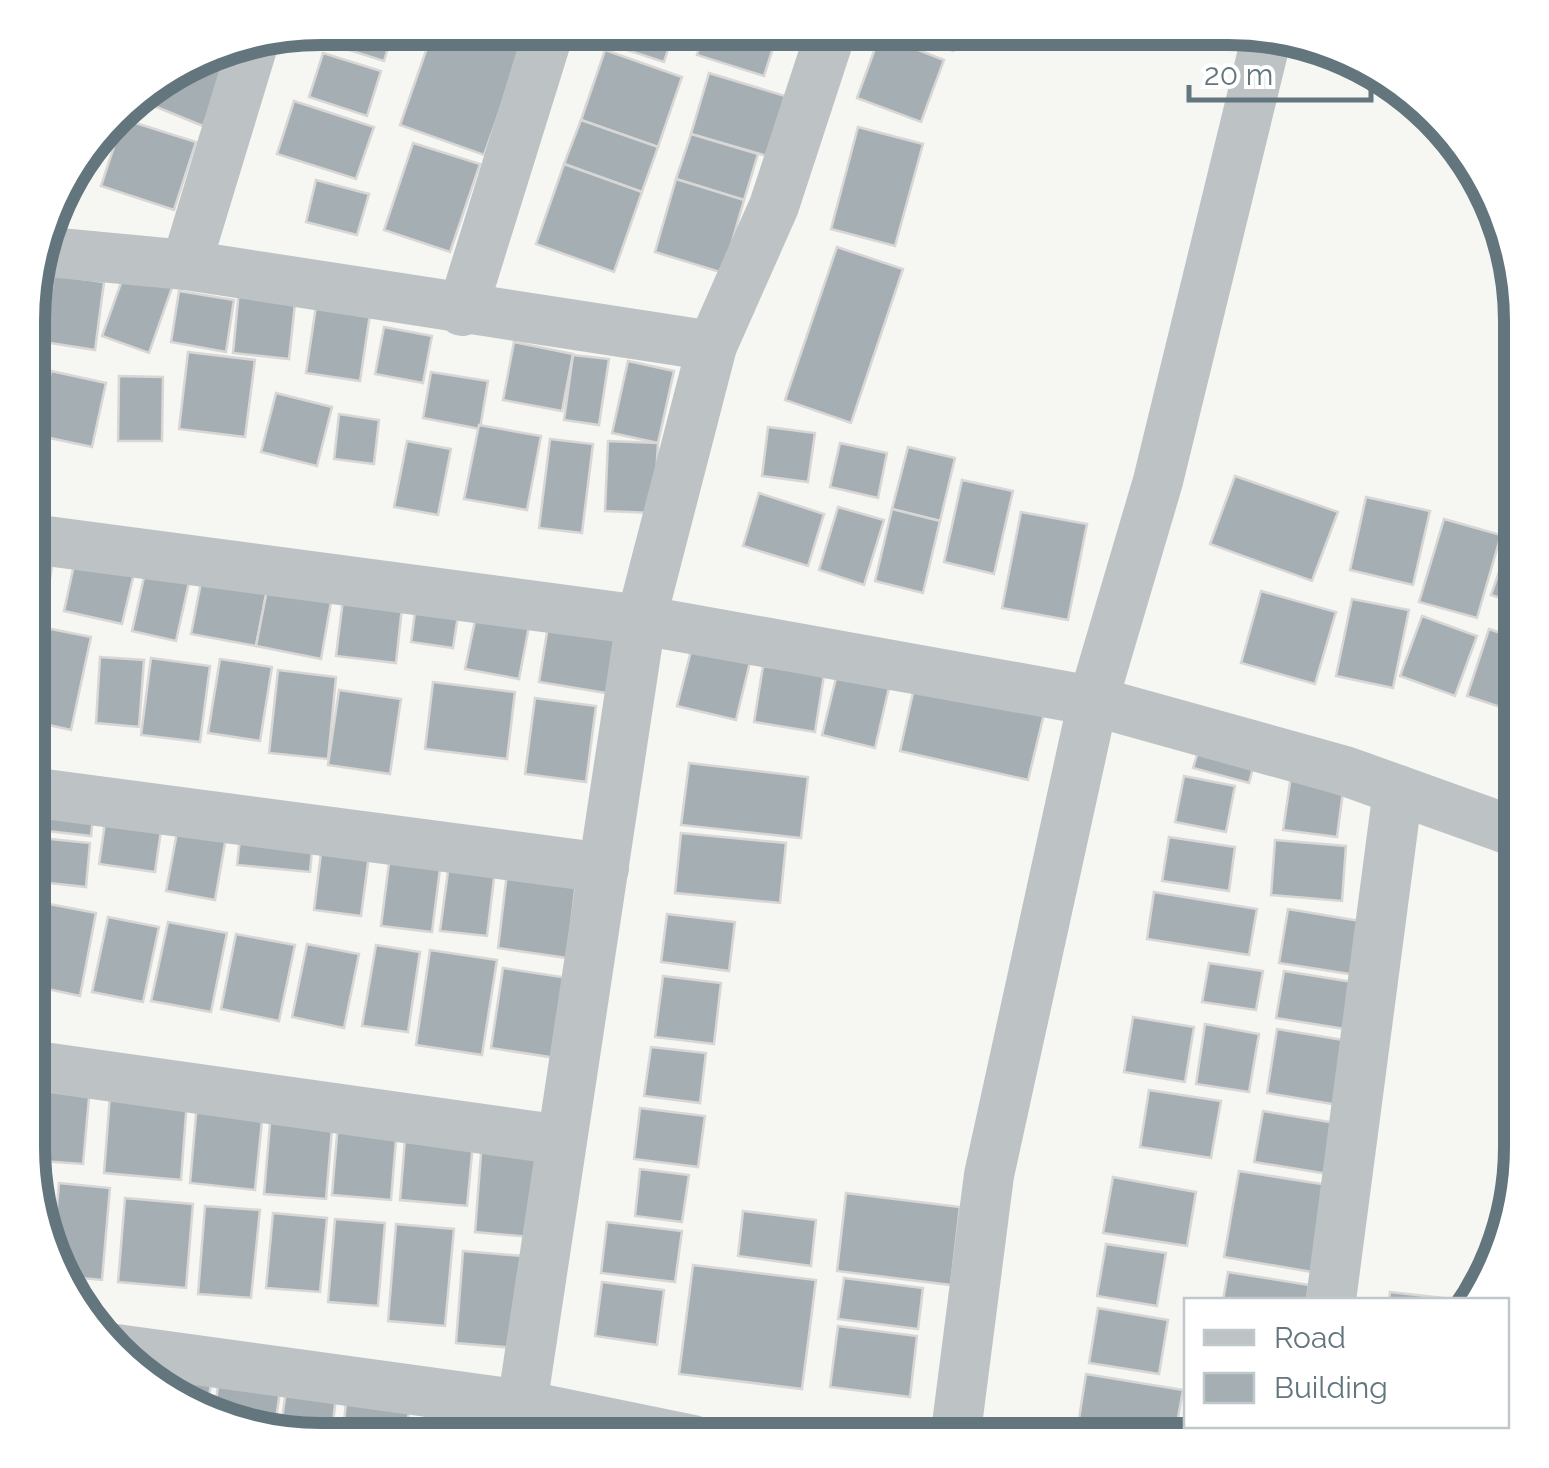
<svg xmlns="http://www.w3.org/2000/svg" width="1549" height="1468" font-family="Raleway,sans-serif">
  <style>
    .building { fill: #a5afb3; stroke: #d8d7d6; stroke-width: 2.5 }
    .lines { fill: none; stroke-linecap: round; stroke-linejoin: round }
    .minor { stroke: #bdc3c5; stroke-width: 50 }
    .rim { fill: none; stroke: #63757d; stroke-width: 12 }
  </style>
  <rect width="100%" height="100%" fill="#f6f6f3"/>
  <g class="building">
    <polygon points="321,27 394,28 384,61 307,37 309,29"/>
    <polygon points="434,28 501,28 526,37 484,155 400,125"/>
    <polygon points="596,28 675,28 664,62 593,39"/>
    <polygon points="705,28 779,29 764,76 697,55"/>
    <polygon points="888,29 960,29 953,51"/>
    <polygon points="880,35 944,60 921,122 857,98"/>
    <polygon points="605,50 682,77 658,147 581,120"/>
    <polygon points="323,53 381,71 367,116 309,97"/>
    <polygon points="203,56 227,66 203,126 132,97"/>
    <polygon points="709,73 785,96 767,156 691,134"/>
    <polygon points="294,101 374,127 356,179 277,154"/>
    <polygon points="123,119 196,142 174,210 101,186"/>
    <polygon points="581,120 658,147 642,192 564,164"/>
    <polygon points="858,127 923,144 895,246 831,229"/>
    <polygon points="691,134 758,154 744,200 676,179"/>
    <polygon points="413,143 480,164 450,252 384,230"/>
    <polygon points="564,164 642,192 614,272 536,244"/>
    <polygon points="676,179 744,200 723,273 655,252"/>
    <polygon points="316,180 369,194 357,235 306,222"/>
    <polygon points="837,247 903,269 851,423 785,400"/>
    <polygon points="126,269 173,285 149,353 102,336"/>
    <polygon points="33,271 40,273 33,321"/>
    <polygon points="54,275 104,282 95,350 44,342"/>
    <polygon points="239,290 296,295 289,359 233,353"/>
    <polygon points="179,291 234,300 226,352 171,342"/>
    <polygon points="318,293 372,301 360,381 306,373"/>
    <polygon points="384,327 432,336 423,383 375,374"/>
    <polygon points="514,342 573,354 562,411 503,400"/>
    <polygon points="188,352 255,360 245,437 179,429"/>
    <polygon points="573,355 609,359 599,425 564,420"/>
    <polygon points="628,361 674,371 658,443 612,433"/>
    <polygon points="51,371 106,383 92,447 36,435"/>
    <polygon points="431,372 488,381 480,429 423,418"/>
    <polygon points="119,376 163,377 162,441 118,441"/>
    <polygon points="276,393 332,407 317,466 261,452"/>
    <polygon points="339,414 379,420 374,464 334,459"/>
    <polygon points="479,425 541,436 527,510 464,499"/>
    <polygon points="768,427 815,433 808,482 762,476"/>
    <polygon points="550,439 593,444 582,533 539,528"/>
    <polygon points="407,441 451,449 438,515 394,507"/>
    <polygon points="608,441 658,443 654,513 605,511"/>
    <polygon points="840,443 887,453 878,498 830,487"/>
    <polygon points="908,447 955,458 940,521 892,509"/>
    <polygon points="1235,476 1338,512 1312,581 1210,544"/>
    <polygon points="962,480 1013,491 994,574 944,562"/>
    <polygon points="759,493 824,514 808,566 743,546"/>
    <polygon points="1366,497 1430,511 1413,585 1350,570"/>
    <polygon points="838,507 884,520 864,585 819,570"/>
    <polygon points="892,509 940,521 923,593 875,581"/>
    <polygon points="1021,512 1087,524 1068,620 1002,608"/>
    <polygon points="1444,519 1501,535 1477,618 1419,602"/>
    <polygon points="1512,534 1521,537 1521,605 1491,595"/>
    <polygon points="31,551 54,554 46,603 31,601"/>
    <polygon points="77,551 136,565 122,624 64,611"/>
    <polygon points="146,568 190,578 176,641 132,631"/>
    <polygon points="203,572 268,584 256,646 191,634"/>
    <polygon points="269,580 333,591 321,659 256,646"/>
    <polygon points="344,591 403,598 396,663 336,656"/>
    <polygon points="1261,591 1336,612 1315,684 1241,663"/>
    <polygon points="417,597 460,603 453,648 411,642"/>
    <polygon points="1352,599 1409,610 1393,688 1336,676"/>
    <polygon points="477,611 530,621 519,679 465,669"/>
    <polygon points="1422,616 1477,636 1455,696 1400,676"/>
    <polygon points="549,620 622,632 612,694 539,682"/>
    <polygon points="36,626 91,637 71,730 31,721 31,651"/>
    <polygon points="1489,629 1521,640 1521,714 1467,696"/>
    <polygon points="692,647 750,662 736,720 677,706"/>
    <polygon points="100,657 144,660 139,727 96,723"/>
    <polygon points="151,658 210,666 200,742 141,735"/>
    <polygon points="220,659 272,667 260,741 208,733"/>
    <polygon points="763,666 824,675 815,732 754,722"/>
    <polygon points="839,666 891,679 875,748 822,735"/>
    <polygon points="278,670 336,677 328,759 269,753"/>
    <polygon points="433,682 515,692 507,759 425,749"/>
    <polygon points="915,684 1044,714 1028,780 900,751"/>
    <polygon points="339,690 401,699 390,774 328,765"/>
    <polygon points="535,698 596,706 586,782 525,774"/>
    <polygon points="1203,735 1258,750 1249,783 1193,768"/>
    <polygon points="1518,747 1521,747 1521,823 1503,820"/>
    <polygon points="689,763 808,777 801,838 681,825"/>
    <polygon points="1184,776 1235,786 1226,832 1175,822"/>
    <polygon points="1291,776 1344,784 1337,837 1283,830"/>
    <polygon points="32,801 94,809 91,836 30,829"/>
    <polygon points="106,816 162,824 155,872 99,864"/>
    <polygon points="179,822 227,832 215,900 166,891"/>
    <polygon points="242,822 314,830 310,872 237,865"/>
    <polygon points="681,833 786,843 780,903 675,893"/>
    <polygon points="323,836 371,841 361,916 314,910"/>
    <polygon points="31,837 90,843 86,887 30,881"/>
    <polygon points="1169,837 1235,847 1229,891 1162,881"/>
    <polygon points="1275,840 1346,846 1342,901 1271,895"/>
    <polygon points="390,855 441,861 432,932 381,926"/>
    <polygon points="449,864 495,870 487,936 440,931"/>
    <polygon points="507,873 576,883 567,958 498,948"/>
    <polygon points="1154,892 1257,909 1249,955 1147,939"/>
    <polygon points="44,903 96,913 80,996 29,985"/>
    <polygon points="1288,909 1378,924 1369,977 1279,963"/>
    <polygon points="667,914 735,922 729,971 661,962"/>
    <polygon points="108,917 159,927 143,1002 92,992"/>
    <polygon points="168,922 227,933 211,1012 151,1001"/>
    <polygon points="236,934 295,945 279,1021 221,1009"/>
    <polygon points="307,944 359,954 344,1028 292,1017"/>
    <polygon points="376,945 420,952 408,1032 362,1026"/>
    <polygon points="430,950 497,960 482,1055 416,1045"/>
    <polygon points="1209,963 1263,971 1256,1010 1202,1002"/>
    <polygon points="503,968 568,978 556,1058 491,1048"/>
    <polygon points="1284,971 1359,983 1351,1030 1276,1018"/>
    <polygon points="663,976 721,983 714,1044 655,1037"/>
    <polygon points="1133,1017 1194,1027 1185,1082 1124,1072"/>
    <polygon points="1205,1024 1259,1034 1249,1092 1196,1084"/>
    <polygon points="1277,1029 1361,1043 1350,1107 1267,1093"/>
    <polygon points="651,1047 706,1053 700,1103 644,1096"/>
    <polygon points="29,1082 90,1087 83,1164 28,1160"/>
    <polygon points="1149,1090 1221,1101 1211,1158 1140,1147"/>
    <polygon points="110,1095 187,1101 181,1180 104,1173"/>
    <polygon points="197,1104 263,1111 255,1190 190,1183"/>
    <polygon points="640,1108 705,1116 698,1167 634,1159"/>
    <polygon points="1263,1111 1342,1124 1334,1175 1254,1162"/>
    <polygon points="271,1112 333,1117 326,1199 264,1194"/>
    <polygon points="338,1123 397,1128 391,1200 332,1195"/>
    <polygon points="406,1127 474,1133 467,1206 400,1200"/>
    <polygon points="482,1140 549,1146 542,1238 475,1232"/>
    <polygon points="640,1169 689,1175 682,1222 635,1216"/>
    <polygon points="1239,1171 1328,1185 1312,1272 1224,1257"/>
    <polygon points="30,1172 43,1173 40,1218"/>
    <polygon points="1113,1177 1196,1192 1187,1246 1103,1233"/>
    <polygon points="59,1183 110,1188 102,1280 60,1276 52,1263"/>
    <polygon points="846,1193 960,1207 951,1285 837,1271"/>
    <polygon points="125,1198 193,1204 186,1288 118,1282"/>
    <polygon points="205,1206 260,1210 251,1298 198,1294"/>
    <polygon points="743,1211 816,1220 811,1266 738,1256"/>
    <polygon points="273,1213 327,1218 320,1292 266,1288"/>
    <polygon points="335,1219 385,1223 378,1306 328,1302"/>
    <polygon points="607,1222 682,1231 675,1282 601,1273"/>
    <polygon points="396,1224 454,1229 445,1326 388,1321"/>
    <polygon points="1106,1244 1166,1253 1157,1306 1097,1296"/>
    <polygon points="463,1251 534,1257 526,1349 456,1343"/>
    <polygon points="693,1265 816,1280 802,1389 679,1374"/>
    <polygon points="1228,1272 1309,1285 1307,1300 1223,1300"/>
    <polygon points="844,1278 923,1288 918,1329 838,1319"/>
    <polygon points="602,1282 664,1290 657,1345 595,1336"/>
    <polygon points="1390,1292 1461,1300 1389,1300"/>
    <polygon points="1098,1308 1168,1320 1159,1374 1089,1363"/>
    <polygon points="838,1326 917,1336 910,1397 830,1387"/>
    <polygon points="145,1372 212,1375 207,1414 190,1410"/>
    <polygon points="1086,1374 1183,1390 1174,1440 1076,1438"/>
    <polygon points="219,1378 281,1385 274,1432 214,1416"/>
    <polygon points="286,1390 336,1397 331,1440 280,1434"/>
    <polygon points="426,1402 485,1410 481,1440 421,1440"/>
    <polygon points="346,1403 409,1411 405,1440 342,1440"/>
    <polygon points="513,1423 566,1429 565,1440 511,1440"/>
    <polygon points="1207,1426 1299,1426 1299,1430 1259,1438"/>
  </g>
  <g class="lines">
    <g class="minor">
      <polyline points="38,251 186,265 712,346"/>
      <polyline points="186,265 255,38"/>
      <polyline points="462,311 550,28"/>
      <polyline points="32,539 641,620 1093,701 1345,771 1521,834"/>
      <polyline points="30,792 604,868"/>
      <polyline points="29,1065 562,1140"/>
      <polyline points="1331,1300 1398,790"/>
      <polyline points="116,1349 522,1405 693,1440"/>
      <polyline points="522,1405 641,620 712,346 774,206 832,29"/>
      <polyline points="1313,1427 1314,1426"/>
      <polyline points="955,1440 989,1175 1093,701 1158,481 1268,31"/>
    </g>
  </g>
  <path d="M0 0H1549V1468H0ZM321 45H1228A276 276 0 0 1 1504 321V1147A276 276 0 0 1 1228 1423H321A276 276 0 0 1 45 1147V321A276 276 0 0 1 321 45Z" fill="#fff" fill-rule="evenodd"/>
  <path class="rim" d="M321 45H1228A276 276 0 0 1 1504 321V1147A276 276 0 0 1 1228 1423H321A276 276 0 0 1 45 1147V321A276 276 0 0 1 321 45Z"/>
  <rect x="1184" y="1298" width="325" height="130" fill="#ffffff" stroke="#c1c8cb" stroke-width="2.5"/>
  <rect x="1204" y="1330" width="50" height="15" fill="#bdc3c5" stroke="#c1c8cb" stroke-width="2.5"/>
  <text x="1274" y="1348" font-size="30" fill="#63757d">Road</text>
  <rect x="1204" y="1373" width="50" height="30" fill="#a5afb3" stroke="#c1c8cb" stroke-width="2.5"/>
  <text x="1274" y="1398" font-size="30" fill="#63757d">Building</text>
  <path d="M1189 85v15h182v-15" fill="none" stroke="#63757d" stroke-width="5"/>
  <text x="1204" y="85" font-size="30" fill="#63757d" stroke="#ffffff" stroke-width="8" paint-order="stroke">20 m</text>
</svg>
